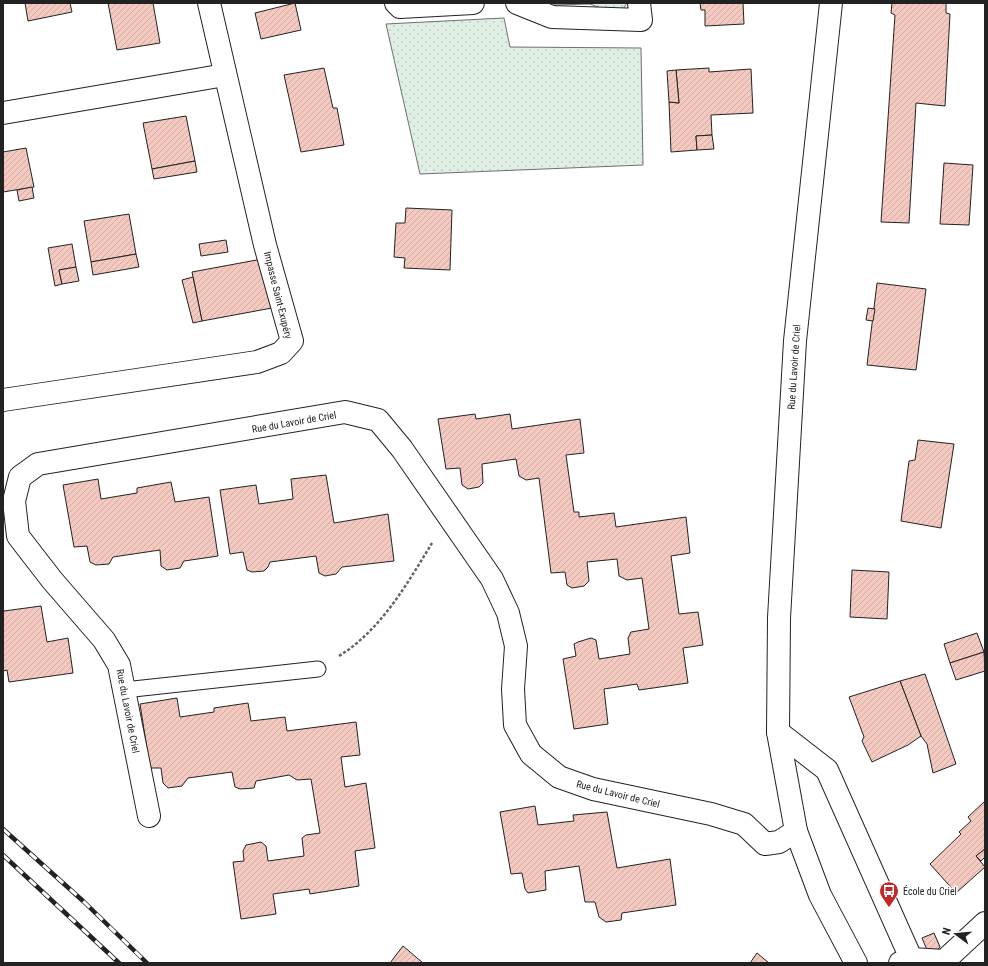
<svg xmlns="http://www.w3.org/2000/svg" width="988" height="966" font-family="'Roboto Condensed',sans-serif">
  <style>
    .grass { fill: url(#grass-dots); stroke: #6f6f6f }
    .building { fill: url(#building-hatch); stroke: #222 }
    .lines { fill: none; stroke-linecap: round; stroke-linejoin: round }
    .service-casing { stroke: #222; stroke-width: 17 }
    .minor-casing { stroke: #222; stroke-width: 24 }
    .tertiary-casing { stroke: #222; stroke-width: 24 }
    .path { stroke: #646464; stroke-width: 2.5; stroke-dasharray: 3 2; stroke-linecap: butt }
    .service { stroke: #fff; stroke-width: 15 }
    .minor { stroke: #fff; stroke-width: 22 }
    .tertiary { stroke: #fff; stroke-width: 22 }
    .rail-casing { stroke: #222; stroke-width: 4.5 }
    .rail { stroke: #fff; stroke-width: 3; stroke-dasharray: 9; stroke-linecap: butt }
    .labels { text-anchor: middle; dominant-baseline: central; stroke-width: 3; stroke-linejoin: round; paint-order: stroke }
    .street-label { font-size: 10px; fill: #222; stroke: #fff }
    .poi-label { font-size: 10px; fill: #222; stroke: #fff; text-anchor: start }
  </style>
  <defs>
    <pattern id="grass-dots" width="8" height="8" patternUnits="userSpaceOnUse"><rect width="8" height="8" fill="#e0efe3"/><path d="M2 2h.1M6 6h.1" fill="none" stroke="#c0cdc2" stroke-width="1.8" stroke-linecap="round"/></pattern>
    <pattern id="building-hatch" width="6" height="6" patternUnits="userSpaceOnUse"><rect width="6" height="6" fill="#f3c9c0"/><path d="M-1 1l2-2M0 6l6-6M5 7l2-2" fill="none" stroke="#d0aca5"/></pattern>
  </defs>
  <rect width="100%" height="100%" fill="#fff"/>
  <g class="grass">
    <polygon points="554,3 627,3 623,9 608,11 590,4 555,5"/>
    <polygon points="504,18 510,47 641,48 643,165 420,174 386,24"/>
  </g>
  <g class="building">
    <polygon points="25,3 70,3 72,12 28,21"/>
    <polygon points="108,3 153,3 160,43 117,50"/>
    <polygon points="295,3 301,30 261,39 255,13"/>
    <polygon points="700,3 743,3 744,24 705,26 705,10 701,10"/>
    <polygon points="892,3 946,3 946,13 950,14 945,106 916,103 909,223 881,222 895,15 891,13"/>
    <polygon points="324,68 333,108 337,108 344,145 301,152 284,75"/>
    <polygon points="709,68 709,72 751,69 753,113 711,115 712,135 696,136 697,150 671,152 669,102 679,103 676,70"/>
    <polygon points="676,70 679,103 669,102 667,71"/>
    <polygon points="186,116 195,161 152,169 143,123"/>
    <polygon points="712,135 714,149 697,150 696,136"/>
    <polygon points="26,148 34,187 3,192 3,152"/>
    <polygon points="195,161 197,172 154,179 152,169"/>
    <polygon points="944,163 973,165 969,225 940,224"/>
    <polygon points="32,187 34,198 19,201 17,190"/>
    <polygon points="406,208 452,210 450,270 404,268 405,258 394,257 396,223 405,223"/>
    <polygon points="129,214 136,254 91,262 84,221"/>
    <polygon points="226,240 228,252 201,256 199,244"/>
    <polygon points="72,244 76,267 59,270 62,284 55,286 48,248"/>
    <polygon points="136,254 139,267 93,275 91,262"/>
    <polygon points="262,259 272,308 202,321 192,272"/>
    <polygon points="76,267 79,281 62,284 59,270"/>
    <polygon points="193,277 202,321 193,323 182,280"/>
    <polygon points="877,283 926,289 916,370 867,365"/>
    <polygon points="868,308 875,309 873,321 866,320"/>
    <polygon points="475,414 476,419 510,414 512,429 580,419 584,453 566,455 574,512 579,512 579,517 614,513 616,527 686,517 690,553 671,556 679,614 698,612 703,645 683,648 688,683 639,690 637,684 604,689 608,724 574,729 563,659 576,656 574,644 578,642 591,638 596,640 599,659 630,654 628,638 631,632 649,629 642,578 627,580 619,576 617,559 587,562 589,581 584,586 572,588 567,585 565,572 551,573 539,478 526,480 519,476 516,459 482,464 483,483 479,487 468,489 462,485 460,468 446,469 438,419"/>
    <polygon points="918,440 954,444 941,528 901,521 909,461 915,460"/>
    <polygon points="326,475 334,523 388,514 394,561 342,567 336,574 325,576 319,573 316,556 270,562 268,567 264,571 252,572 247,570 243,552 230,554 220,490 256,485 259,504 293,499 291,479"/>
    <polygon points="98,479 101,499 137,493 137,488 171,482 175,502 209,497 218,556 184,561 180,568 167,570 161,566 160,550 113,557 109,564 96,565 90,562 87,546 74,547 63,485"/>
    <polygon points="852,570 889,572 887,619 850,617"/>
    <polygon points="41,606 47,642 68,638 73,673 9,682 7,670 3,671 3,608 4,611"/>
    <polygon points="977,633 984,652 950,663 944,644"/>
    <polygon points="984,652 985,671 956,680 950,663"/>
    <polygon points="925,674 956,764 933,773 927,744 921,736 900,681"/>
    <polygon points="900,681 921,736 908,745 872,762 862,741 864,737 849,697"/>
    <polygon points="177,698 180,717 214,712 214,708 248,703 251,721 285,717 287,731 356,722 360,755 341,757 345,787 366,783 375,848 355,851 359,886 310,894 309,889 273,894 276,914 241,919 233,862 244,861 243,851 246,845 261,842 266,846 268,861 304,856 302,838 306,835 320,833 311,779 297,780 289,775 256,781 254,788 240,789 235,787 232,772 188,778 182,786 168,788 163,783 161,768 150,768 140,704"/>
    <polygon points="985,801 985,849 976,856 985,867 956,893 930,864 961,834 959,832 971,821 968,817"/>
    <polygon points="535,806 538,825 574,821 573,815 607,812 617,868 670,859 676,905 622,913 621,920 606,922 599,917 595,902 585,902 579,866 545,871 546,890 528,893 525,889 522,873 511,874 500,812"/>
    <polygon points="985,849 985,857 981,861 976,856"/>
    <polygon points="934,933 940,947 930,957 922,938"/>
    <polygon points="403,946 423,963 390,963"/>
    <polygon points="757,953 769,963 750,963"/>
  </g>
  <g class="lines">
    <defs>
      <polyline id="service" points="124,690 318,669"/>
      <g id="minor">
        <polyline points="396,3 400,7 473,3"/>
        <polyline points="517,3 552,17 641,20 639,3"/>
        <polyline points="3,113 225,75"/>
        <polyline points="3,400 257,362 281,353 292,341 265,245 209,3"/>
        <polyline points="778,732 827,770 913,963"/>
        <polyline points="149,816 119,665 104,640 52,580 18,536 14,501 20,477 38,464 345,412 378,420 402,449 492,579 508,613 516,646 513,689 515,725 531,754 559,777 593,789 711,814 744,824 765,844 779,842 796,831"/>
        <polyline points="900,963 912,959 944,961 985,923"/>
      </g>
      <polyline id="tertiary" points="831,3 795,341 779,618 778,732 796,831 820,895 856,963"/>
    </defs>
    <use href="#service" class="service-casing"/>
    <use href="#minor" class="minor-casing"/>
    <use href="#tertiary" class="tertiary-casing"/>
    <path class="path" d="M339 656C381 630 407 584 432 543"/>
    <use href="#service" class="service"/>
    <use href="#minor" class="minor"/>
    <use href="#tertiary" class="tertiary"/>
    <defs>
      <g id="rail">
        <polyline points="3,829 83,901 147,963"/>
        <polyline points="3,855 119,963"/>
      </g>
    </defs>
    <use href="#rail" class="rail-casing"/>
    <use href="#rail" class="rail"/>
  </g>
  <defs>
    <symbol id="bus-pin" viewBox="-11 -11 22 30"><path d="M0 17L-7.5 6A9.5 9.5 0 1 1 7.5 6Z" fill="#c62828" stroke="#fff"/><path d="M-5-6H5V4H4V6H2V4H-2V6H-4V4H-5ZM-3.5-4V0h7V-4ZM-3.5 1.2v1.5H-2V1.2ZM2 1.2v1.5H3.5V1.2Z" fill="#fff"/></symbol>
  </defs>
  <g fill-rule="evenodd">
    <use href="#bus-pin" x="878" y="880" width="22" height="30"/>
  </g>
  <g class="labels">
    <g class="street-label">
      <text transform="translate(278 295) rotate(76)">Impasse Saint-Exupéry</text>
      <text transform="translate(794 367) rotate(-86)">Rue du Lavoir de Criel</text>
      <text transform="translate(294 422) rotate(-10)">Rue du Lavoir de Criel</text>
      <text transform="translate(128 711) rotate(79)">Rue du Lavoir de Criel</text>
      <text transform="translate(618 794) rotate(14)">Rue du Lavoir de Criel</text>
    </g>
    <g class="poi-label">
      <text x="903" y="891">École du Criel</text>
    </g>
  </g>
  <rect width="988" height="966" fill="none" stroke="#222222" stroke-width="8"/>
  <g transform="translate(956 934) rotate(286)" stroke="#ffffff" stroke-width="3" paint-order="stroke">
  <path d="M0-3L7 15L0 10L-7 15Z" fill="#222222"/>
  <text y="-6" font-size="11" font-weight="bold" text-anchor="middle" fill="#222222">N</text>
  </g>
</svg>
